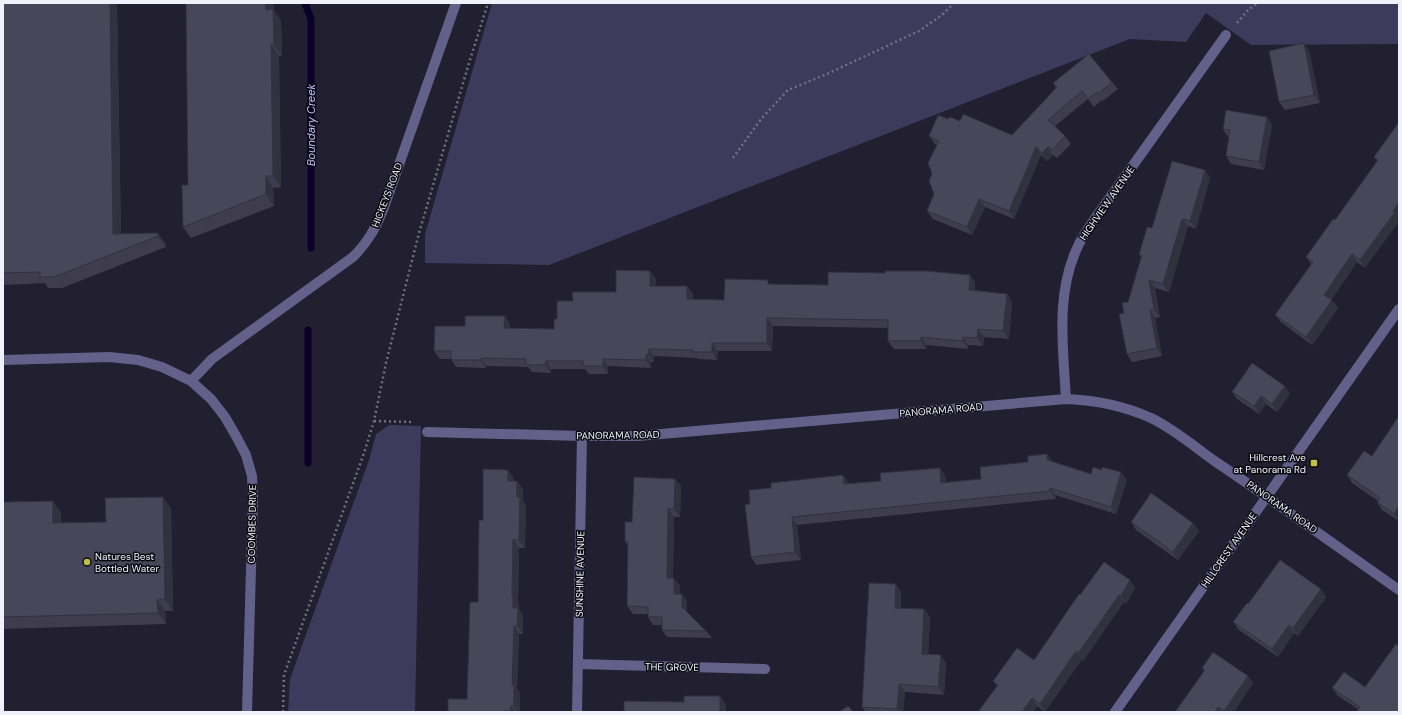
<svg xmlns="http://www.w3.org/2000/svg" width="1402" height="715" font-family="'DM Sans',sans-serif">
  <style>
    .green { fill: #3e3a5c }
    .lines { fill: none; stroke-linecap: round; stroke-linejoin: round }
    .stream { stroke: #0b0029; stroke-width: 7 }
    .path { stroke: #72717f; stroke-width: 2.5; stroke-dasharray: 2 3; stroke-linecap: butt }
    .minor { stroke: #636089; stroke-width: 10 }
    .wall { fill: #3e3c4d }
    .shaded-wall { fill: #32313e }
    .building { fill: #484659; stroke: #32313e }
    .poi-dot { fill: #c1be40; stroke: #0b0a11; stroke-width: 1.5 }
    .labels { text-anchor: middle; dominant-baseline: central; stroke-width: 3; stroke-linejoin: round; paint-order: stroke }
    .street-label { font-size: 10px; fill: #f1f1fc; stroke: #0b0a11 }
    .poi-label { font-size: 10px; fill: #f1f1fc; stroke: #0b0a11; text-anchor: end }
    .water-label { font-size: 11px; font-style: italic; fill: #c3beff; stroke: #0b0a11 }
  </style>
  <rect width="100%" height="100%" fill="#211f30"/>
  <g class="green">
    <polygon points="492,3 1399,3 1399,44 1251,45 1206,13 1186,42 1130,39 549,265 425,263 425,234"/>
    <polygon points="389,425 421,426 415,712 288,712 290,679 369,460 376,434"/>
  </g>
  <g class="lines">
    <g class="stream">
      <polyline points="305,3 311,19 311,248"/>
      <polyline points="308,463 308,330"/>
    </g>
    <g class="path">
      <polyline points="1237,23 1248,10 1258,3"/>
      <polyline points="733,158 761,119 788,90 827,74 919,31 942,15 954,3"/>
      <polyline points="374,421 414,422"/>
      <polyline points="283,712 284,675 364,453 374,421 386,363 419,233 469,63 488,3"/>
    </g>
    <g class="minor">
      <polyline points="3,360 109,357 138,360 162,367 191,381 211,399 225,417 236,436 246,455 252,476 253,497 247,712"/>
      <path d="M191 381 212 359 353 257C368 242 375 229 383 210L456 3"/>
      <path d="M1066 399C1063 346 1055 292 1079 244 1083 235 1089 228 1094 220L1226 35"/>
      <path d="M427 432 582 436H638L1066 399C1095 400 1124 406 1151 418 1176 430 1197 449 1219 464 1280 505 1339 548 1399 590"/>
      <polyline points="578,664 765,669"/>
      <polyline points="577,712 582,436"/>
      <polyline points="1115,712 1399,309"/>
    </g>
  </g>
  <g class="wall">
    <polygon points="3,3 117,3 121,234 158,233 166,245 166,247 62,288 48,288 45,283 5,285 3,281"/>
    <polygon points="186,3 274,3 274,10 281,21 282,56 279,56 281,187 273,188 274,206 191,238 183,227 188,185"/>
    <polygon points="1309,51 1320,103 1285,110 1279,102"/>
    <polygon points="1112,82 1118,89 1103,101 1102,100 1094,107 1088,99 1055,126 1065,136 1071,144 1057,158 1053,155 1047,161 1041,155 1014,219 985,207 972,235 933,219 927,211 934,194 932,174 937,145 935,144 929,136 948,119 960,121 1012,135 1056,88 1053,83"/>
    <polygon points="1267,117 1272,125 1264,170 1231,164 1226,156 1229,137 1228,137 1223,129"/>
    <polygon points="1399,122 1399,218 1365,268 1357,262 1331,300 1338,308 1312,345 1281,322 1275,315 1311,264 1306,257 1335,220 1377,161 1374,157"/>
    <polygon points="1205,170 1210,178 1196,229 1188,226 1169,292 1155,288 1160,317 1155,318 1162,356 1132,362 1127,354 1124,313 1128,302 1141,257 1139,255 1152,228"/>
    <polygon points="970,275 975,283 975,290 1007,294 1012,302 1009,339 984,337 983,346 968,345 968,349 927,345 926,349 894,349 888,341 888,328 773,326 772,351 718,351 717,360 698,359 697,358 654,356 654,362 651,362 651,368 608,366 608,374 589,374 585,369 551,369 551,373 532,372 528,367 486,366 486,368 456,367 451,359 440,359 434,351 465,326 510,324 510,328 554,329 557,319 573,301 616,292 656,279 656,286 687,286 693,294 693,299 724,300 771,284 828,285"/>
    <polygon points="1285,386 1290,394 1277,412 1266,404 1259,414 1237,399 1232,392"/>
    <polygon points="1399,416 1399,521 1382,510 1377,502 1378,501 1352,483 1347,475 1372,456"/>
    <polygon points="1047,454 1052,461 1091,474 1102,470 1121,472 1127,480 1116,514 1055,495 1056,499 797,525 801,560 756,565 751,557 750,504 771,488 849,483 849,484 945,475 946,482 981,479"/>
    <polygon points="514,478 514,481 517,481 523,489 523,501 526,505 525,548 519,548 518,603 519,605 519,609 523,616 523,634 519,634 517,689 520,693 520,712 448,712 467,699 478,602 483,520"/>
    <polygon points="675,479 681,486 680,517 674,517 673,578 680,586 680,594 682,594 687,601 687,612 706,631 712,638 667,637 662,630 662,625 653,625 648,617 648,614 633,614 627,606 628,547 625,541 632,522"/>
    <polygon points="3,502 61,512 61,523 106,522 171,508 173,611 165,611 166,624 3,629"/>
    <polygon points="1131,522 1193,523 1199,531 1178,560 1136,530"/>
    <polygon points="896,584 901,592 901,608 924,609 930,617 928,654 946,663 944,695 905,692 903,712 866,712 862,707"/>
    <polygon points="1135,588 1126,604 1124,602 1089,652 1084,660 1082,659 1045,712 1037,706 1033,712 978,712 997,686 993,681 1034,660 1080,595"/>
    <polygon points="1326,597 1298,636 1294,633 1278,657 1239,630 1233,622 1248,604"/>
    <polygon points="1399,646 1358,709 1338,696 1332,688 1365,687"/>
    <polygon points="1202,668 1248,676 1253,683 1234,712 1175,712 1204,671"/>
  </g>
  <g class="shaded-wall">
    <polygon points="110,3 117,3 121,246 113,234"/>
    <polygon points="266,3 274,3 274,10 281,21 282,56 274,45 266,10"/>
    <polygon points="1304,43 1309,51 1320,103 1314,95"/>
    <polygon points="271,44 279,56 281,187 273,176"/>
    <polygon points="1267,117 1272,125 1264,170 1259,162"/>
    <polygon points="1036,147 1041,155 1014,219 1009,211"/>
    <polygon points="1048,147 1053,155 1047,161 1042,153"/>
    <polygon points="1205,170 1210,178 1196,229 1190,221"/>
    <polygon points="266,176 273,188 274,206 266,194"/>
    <polygon points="979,199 985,207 972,235 967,227"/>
    <polygon points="1399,202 1399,222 1365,268 1360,260"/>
    <polygon points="1182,219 1188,226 1169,292 1163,284"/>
    <polygon points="158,233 166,245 166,247 158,236"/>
    <polygon points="1352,254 1357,262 1329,302 1324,295"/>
    <polygon points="650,271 656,279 656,293 650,286"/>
    <polygon points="970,275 975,283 974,297 969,290"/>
    <polygon points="1149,280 1155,288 1160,317 1154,309"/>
    <polygon points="687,286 693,294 692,306 687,299"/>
    <polygon points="1007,294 1012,302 1009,339 1003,331"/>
    <polygon points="1332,300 1338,308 1312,345 1306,337"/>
    <polygon points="1150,310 1155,318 1162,356 1157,348"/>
    <polygon points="505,316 510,324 510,336 504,328"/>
    <polygon points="767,318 773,326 772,351 767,343"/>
    <polygon points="978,329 984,337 983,346 977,338"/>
    <polygon points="921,337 927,345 926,349 921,341"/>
    <polygon points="963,337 968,345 968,349 963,341"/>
    <polygon points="712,343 718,351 717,360 712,352"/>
    <polygon points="649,349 654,356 654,362 648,355"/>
    <polygon points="646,354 651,362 651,368 646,360"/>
    <polygon points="481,358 486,366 486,368 481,360"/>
    <polygon points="603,359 608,366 608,374 603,366"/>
    <polygon points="546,361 551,369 551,373 545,365"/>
    <polygon points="1285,386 1290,394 1277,412 1272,404"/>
    <polygon points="1261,396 1266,404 1259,414 1254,406"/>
    <polygon points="1047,454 1052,462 1047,460"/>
    <polygon points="940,468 945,475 947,491 941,483"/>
    <polygon points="508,470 514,478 514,489 508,481"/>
    <polygon points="1121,472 1127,480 1116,514 1111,507"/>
    <polygon points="843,475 849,483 850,492 844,484"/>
    <polygon points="675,479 681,486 680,517 674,509"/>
    <polygon points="517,481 523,489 523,501 526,505 525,548 519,540 517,497"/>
    <polygon points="1050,488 1055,495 1056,499 1050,491"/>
    <polygon points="163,497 171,508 173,611 165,599"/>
    <polygon points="53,501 61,512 61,535 53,523"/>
    <polygon points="1399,506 1399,521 1394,514"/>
    <polygon points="668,509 674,517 673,585 667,578"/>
    <polygon points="792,517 797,525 801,560 795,552"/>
    <polygon points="1193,523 1199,531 1178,560 1173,552"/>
    <polygon points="513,540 519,548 518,603 519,605 519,609 523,616 523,634 517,626 513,608 512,597"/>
    <polygon points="674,578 680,586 680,601 674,594"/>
    <polygon points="1130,580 1135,588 1126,604 1121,596"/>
    <polygon points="896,584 901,592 901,616 895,608"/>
    <polygon points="1321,589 1326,597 1298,636 1293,628"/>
    <polygon points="682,594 687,601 687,615 682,607"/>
    <polygon points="1119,595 1124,602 1084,660 1078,653"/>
    <polygon points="157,600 165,611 166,624 158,613"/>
    <polygon points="924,609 930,617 928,662 922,654"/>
    <polygon points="1289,625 1294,633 1278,657 1272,649"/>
    <polygon points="514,626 519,634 517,689 520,693 520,712 518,712 514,706 512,685"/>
    <polygon points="1076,651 1082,659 1045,712 1040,704"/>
    <polygon points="941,655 946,663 944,695 938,687"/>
    <polygon points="1248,676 1253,683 1234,712 1225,712 1224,711"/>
    <polygon points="899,684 905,692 903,712 900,712 897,709"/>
    <polygon points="720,696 726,704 726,712 720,712"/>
    <polygon points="1032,698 1037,706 1033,712 1022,712"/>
    <polygon points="511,706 515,712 511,712 510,711"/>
    <polygon points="1218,707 1222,712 1215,712"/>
  </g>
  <g class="building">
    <polygon points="3,3 110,3 113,234 158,233 158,236 54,277 40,277 40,272 3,273"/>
    <polygon points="186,3 266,3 266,10 273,9 274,45 271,44 273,176 266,176 266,194 183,227 182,185 188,185"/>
    <polygon points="1304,43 1314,95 1279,102 1269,51"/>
    <polygon points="1089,54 1112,82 1098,94 1097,92 1088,99 1082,91 1048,120 1065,136 1052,150 1048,147 1042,153 1036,147 1009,211 979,199 967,227 927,211 934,194 929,181 932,174 928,163 939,141 929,136 938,115 948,119 950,117 960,121 963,114 1012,135 1057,87 1053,83"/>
    <polygon points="1226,110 1267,117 1259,162 1226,156 1230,130 1223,129"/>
    <polygon points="1399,122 1399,202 1393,211 1395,212 1360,260 1352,254 1324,295 1332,300 1306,337 1275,315 1313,262 1306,257 1333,219 1335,220 1378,160 1374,157"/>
    <polygon points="1172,161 1205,170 1190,221 1182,219 1163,284 1149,280 1154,309 1150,310 1157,348 1127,354 1119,314 1124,313 1122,303 1128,302 1142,255 1139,255 1147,227 1152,228"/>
    <polygon points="616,270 650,271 650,286 687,286 687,299 724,300 725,279 768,280 768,284 828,285 828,272 885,273 885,271 927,271 970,275 969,290 1007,294 1003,331 978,329 977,338 963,337 963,341 921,337 921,341 888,341 888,320 767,318 767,343 712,343 712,352 693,352 693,350 649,349 648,355 646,354 646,360 603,359 603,366 583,366 583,361 546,361 545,365 526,365 526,359 481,358 481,360 451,360 451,351 434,351 435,326 465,326 465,316 505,316 504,328 554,329 554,319 557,319 557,301 573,301 572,292 616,292"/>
    <polygon points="1252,363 1285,386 1272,404 1261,396 1254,406 1232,392"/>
    <polygon points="1399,416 1399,506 1394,514 1377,502 1380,498 1347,475 1364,451 1372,456"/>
    <polygon points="1047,454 1047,460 1091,474 1093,467 1102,470 1102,467 1121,472 1111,507 1050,488 1050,491 792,517 795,552 751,557 745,505 750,504 749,490 771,488 771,483 843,475 844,484 881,481 880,473 940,468 941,483 981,479 980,467 1028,462 1028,456"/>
    <polygon points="483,469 508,470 508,481 517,481 517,497 520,497 519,540 513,540 512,597 513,598 513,608 518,608 517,626 514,626 512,685 514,685 514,706 511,706 510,711 504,711 504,712 448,712 448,699 467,699 470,602 478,602 479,520 483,520"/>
    <polygon points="634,477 675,479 674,509 668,509 667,578 674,578 674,594 682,594 682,607 706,631 662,630 662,617 648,617 648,607 627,606 628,542 625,541 625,522 632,522"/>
    <polygon points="1151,493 1193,523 1173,552 1131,522"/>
    <polygon points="163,497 165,599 157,600 158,613 3,617 3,502 53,501 53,523 106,522 105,498"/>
    <polygon points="1280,560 1321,589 1293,628 1289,625 1272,649 1233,622 1247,603 1248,604"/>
    <polygon points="1104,562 1130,580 1121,596 1119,595 1084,645 1078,653 1076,651 1040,704 1032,698 1022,712 978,712 998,685 993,681 1017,648 1034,660 1079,594 1080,595"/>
    <polygon points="869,583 896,584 895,608 924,609 922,654 941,655 938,687 899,684 897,709 862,707"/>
    <polygon points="1396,644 1399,646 1399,712 1356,712 1360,707 1332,688 1344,672 1365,687"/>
    <polygon points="1213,652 1248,676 1224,711 1218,707 1215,712 1175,712 1205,670 1202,668"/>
    <polygon points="684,696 720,696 720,712 624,712 624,701 684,702"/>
    <polygon points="848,706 853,712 839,712"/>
  </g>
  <g class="poi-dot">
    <rect x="1310" y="459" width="8" height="8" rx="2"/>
    <circle cx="87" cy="562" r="4"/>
  </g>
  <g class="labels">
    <g class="street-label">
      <text transform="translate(387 195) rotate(-69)">HICKEYS ROAD</text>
      <text transform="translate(1107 203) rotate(-55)">HIGHVIEW AVENUE</text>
      <text transform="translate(941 410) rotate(-5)">PANORAMA ROAD</text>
      <text transform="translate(618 435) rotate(-1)">PANORAMA ROAD</text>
      <text transform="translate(1282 507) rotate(35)">PANORAMA ROAD</text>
      <text transform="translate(252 524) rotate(-89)">COOMBES DRIVE</text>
      <text transform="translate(1229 550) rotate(-55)">HILLCREST AVENUE</text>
      <text transform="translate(580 574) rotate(-89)">SUNSHINE AVENUE</text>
      <text transform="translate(672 667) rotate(1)">THE GROVE</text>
    </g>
    <g class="poi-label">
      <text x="1306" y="457">Hillcrest Ave<tspan x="1306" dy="12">at Panorama Rd</tspan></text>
      <text x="95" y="556" text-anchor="start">Natures Best<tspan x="95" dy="12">Bottled Water</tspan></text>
    </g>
    <g class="water-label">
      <text transform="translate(311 125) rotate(-90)">Boundary Creek</text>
    </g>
  </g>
  <rect width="1402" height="715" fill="none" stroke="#f1f1fc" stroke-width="8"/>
</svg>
